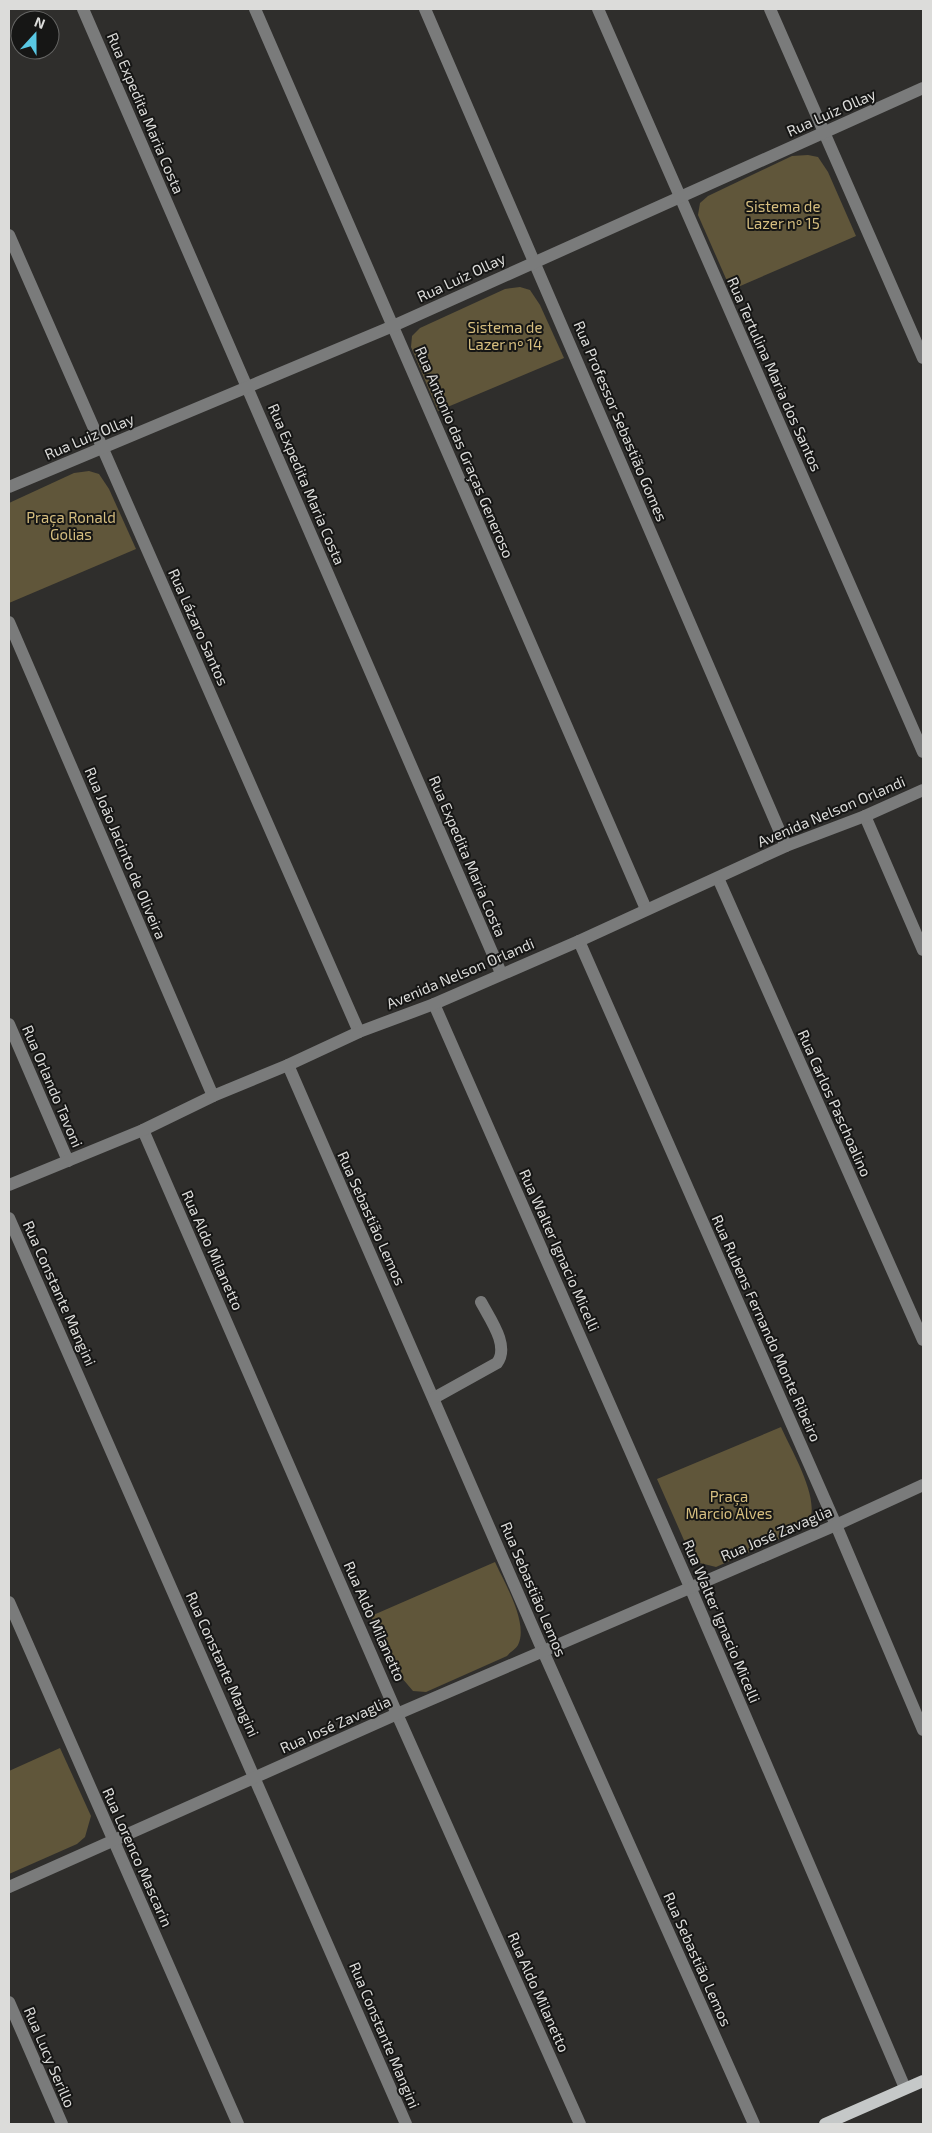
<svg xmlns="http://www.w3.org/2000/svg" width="932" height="2133" font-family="'Exo 2',sans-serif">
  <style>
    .green { fill: #60563a }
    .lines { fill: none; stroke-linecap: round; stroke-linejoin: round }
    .minor { stroke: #7a7b7b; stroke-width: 12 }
    .major { stroke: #c5c8c8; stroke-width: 12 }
    .labels { text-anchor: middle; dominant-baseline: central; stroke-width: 4; stroke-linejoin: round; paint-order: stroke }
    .street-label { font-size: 15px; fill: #dcdcda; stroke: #161615 }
    .park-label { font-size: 15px; fill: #d6be7f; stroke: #161615 }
  </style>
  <rect width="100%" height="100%" fill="#2f2e2c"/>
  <g class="green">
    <polygon points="808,155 818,157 828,172 856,236 731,290 698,215 700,203 708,196 792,156"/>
    <polygon points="520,287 530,290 540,305 564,358 438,411 411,347 412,336 420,328 505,289"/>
    <polygon points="89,471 99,474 109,489 136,549 9,603 9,503 74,473"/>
    <path d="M781 1427C790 1448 821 1499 809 1521 807 1525 801 1528 797 1531L716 1567 700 1563 687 1547 657 1479Z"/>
    <path d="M495 1562C504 1582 529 1623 518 1645 516 1649 510 1652 507 1656L426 1692 413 1691 396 1671 371 1616Z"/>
    <polygon points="60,1748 91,1816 85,1837 77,1844 9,1874 9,1771"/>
  </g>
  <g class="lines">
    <g class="minor">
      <polyline points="83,9 501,973"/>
      <polyline points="255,9 646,909"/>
      <polyline points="425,9 786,846"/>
      <polyline points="598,9 923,752"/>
      <polyline points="770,9 923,358"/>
      <polyline points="9,235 359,1032"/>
      <polyline points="9,487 393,326 923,88"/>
      <polyline points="9,622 213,1096"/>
      <polyline points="865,816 923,950"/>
      <polyline points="718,878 923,1340"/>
      <polyline points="579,941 836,1525 923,1730"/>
      <polyline points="434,1004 690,1587 905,2088"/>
      <polyline points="9,1024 68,1161"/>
      <polyline points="288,1065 543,1651 754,2124"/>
      <polyline points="143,1130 397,1714 580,2124"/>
      <polyline points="9,1185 143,1130 213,1096 288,1065 359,1032 434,1004 579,941 786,846 865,816 923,790"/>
      <polyline points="9,1218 406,2124"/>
      <path d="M434 1398 497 1363C510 1346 490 1319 481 1302"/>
      <polyline points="9,1602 238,2124"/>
      <polyline points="9,1887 397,1714 836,1525 923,1485"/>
      <polyline points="9,2002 62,2124"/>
    </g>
    <polyline class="major" points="825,2124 923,2081"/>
  </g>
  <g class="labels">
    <g class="street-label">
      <text transform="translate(831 112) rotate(-24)">Rua Luiz Ollay</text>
      <text transform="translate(146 113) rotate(67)">Rua Expedita Maria Costa</text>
      <text transform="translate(461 277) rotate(-25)">Rua Luiz Ollay</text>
      <text transform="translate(775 374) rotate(66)">Rua Tertulina Maria dos Santos</text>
      <text transform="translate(621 421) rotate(67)">Rua Professor Sebastião Gomes</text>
      <text transform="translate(89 436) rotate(-23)">Rua Luiz Ollay</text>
      <text transform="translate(465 452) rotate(67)">Rua Antonio das Graças Generoso</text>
      <text transform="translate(307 484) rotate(67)">Rua Expedita Maria Costa</text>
      <text transform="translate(199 627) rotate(66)">Rua Lázaro Santos</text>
      <text transform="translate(831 811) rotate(-23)">Avenida Nelson Orlandi</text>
      <text transform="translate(126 853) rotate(67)">Rua João Jacinto de Oliveira</text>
      <text transform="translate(468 856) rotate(67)">Rua Expedita Maria Costa</text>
      <text transform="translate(460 973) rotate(-23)">Avenida Nelson Orlandi</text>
      <text transform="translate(53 1086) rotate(67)">Rua Orlando Tavoni</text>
      <text transform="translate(835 1103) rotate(66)">Rua Carlos Paschoalino</text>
      <text transform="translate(372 1218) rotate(66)">Rua Sebastião Lemos</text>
      <text transform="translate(213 1250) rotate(66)">Rua Aldo Milanetto</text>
      <text transform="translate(560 1250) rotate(66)">Rua Walter Ignacio Micelli</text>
      <text transform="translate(60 1293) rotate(66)">Rua Constante Mangini</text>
      <text transform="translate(767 1328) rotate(66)">Rua Rubens Fernando Monte Ribeiro</text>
      <text transform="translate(776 1533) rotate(-23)">Rua José Zavaglia</text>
      <text transform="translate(534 1589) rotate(67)">Rua Sebastião Lemos</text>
      <text transform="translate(375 1621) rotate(66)">Rua Aldo Milanetto</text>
      <text transform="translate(722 1621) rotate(67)">Rua Walter Ignacio Micelli</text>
      <text transform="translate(223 1664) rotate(66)">Rua Constante Mangini</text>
      <text transform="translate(335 1724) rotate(-24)">Rua José Zavaglia</text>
      <text transform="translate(138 1857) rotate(66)">Rua Lorenco Mascarin</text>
      <text transform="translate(698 1959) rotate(66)">Rua Sebastião Lemos</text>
      <text transform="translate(539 1992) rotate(66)">Rua Aldo Milanetto</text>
      <text transform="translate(385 2035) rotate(67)">Rua Constante Mangini</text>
      <text transform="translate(50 2057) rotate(67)">Rua Lucy Serillo</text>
    </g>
    <g class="park-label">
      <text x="783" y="206">Sistema de<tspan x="783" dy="17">Lazer nº 15</tspan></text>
      <text x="505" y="327">Sistema de<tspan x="505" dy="17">Lazer nº 14</tspan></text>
      <text x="71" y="517">Praça Ronald<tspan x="71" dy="17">Golias</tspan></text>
      <text x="729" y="1496">Praça<tspan x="729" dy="17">Marcio Alves</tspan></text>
    </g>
  </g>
  <rect width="932" height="2133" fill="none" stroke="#dcdcda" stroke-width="20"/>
  <g transform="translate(35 35) rotate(21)"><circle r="24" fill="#161615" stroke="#656564"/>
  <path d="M0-4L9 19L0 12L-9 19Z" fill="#59c8e4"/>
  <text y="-8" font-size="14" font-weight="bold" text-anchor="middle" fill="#dcdcda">N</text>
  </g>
</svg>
